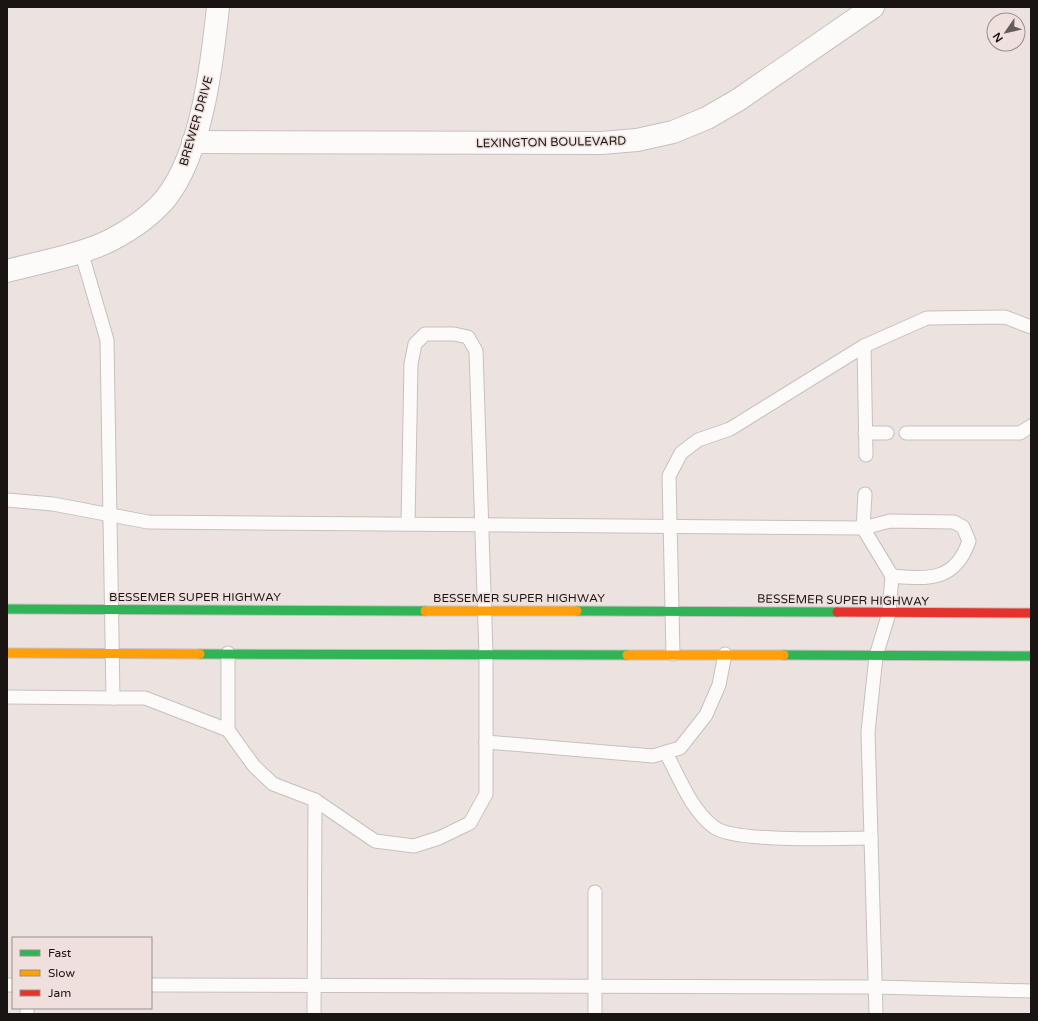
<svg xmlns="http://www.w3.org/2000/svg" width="1038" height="1021" font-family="'Varela Round',sans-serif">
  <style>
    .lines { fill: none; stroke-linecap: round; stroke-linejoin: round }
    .lane-casing { stroke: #c6c0be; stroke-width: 15 }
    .street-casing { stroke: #c6c0be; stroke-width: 24 }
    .fast-casing { stroke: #c6c1c1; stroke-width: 11 }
    .slow-casing { stroke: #c6c1c1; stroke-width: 11 }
    .jam-casing { stroke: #c6c1c1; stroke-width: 11 }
    .lane { stroke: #fcfbfa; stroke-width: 13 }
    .street { stroke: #fcfbfa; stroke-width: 22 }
    .fast { stroke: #30b455; stroke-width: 9 }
    .slow { stroke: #ff9f0a; stroke-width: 9 }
    .jam { stroke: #e5322d; stroke-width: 9 }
    .labels { text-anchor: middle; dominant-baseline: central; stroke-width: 3; stroke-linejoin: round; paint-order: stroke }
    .street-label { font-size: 12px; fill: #1a1513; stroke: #f0e0dd }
  </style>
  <rect width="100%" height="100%" fill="#ece3e1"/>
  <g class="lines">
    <defs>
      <g id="lane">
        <polyline points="864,346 866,455"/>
        <polyline points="865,433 887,433"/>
        <polyline points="906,433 1020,433 1031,426"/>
        <polyline points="865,494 863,528 892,576 889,613 876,656 868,732 876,1014"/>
        <path d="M7 500 53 504 148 522 863 528 890 521 954 522 963 527 969 541C955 582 928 579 892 576"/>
        <polyline points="673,654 669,476 681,453 698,440 730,429 864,346 927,318 1005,317 1031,327"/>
        <polyline points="7,697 113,698 107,340 81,251"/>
        <polyline points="113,698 145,698 228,730 228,653"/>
        <polyline points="228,730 254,766 273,784 315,800 314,1014"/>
        <polyline points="486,742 653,756 680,748 706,715 719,685 725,654"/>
        <path d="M666 753C679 777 691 810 714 827 734 843 841 838 871 838"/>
        <polyline points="315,800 375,841 414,846 439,838 470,823 486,794 486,654 476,351 468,337 454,334 425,334 415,344 411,364 408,524"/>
        <polyline points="595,892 595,1014"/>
        <polyline points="7,985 13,985"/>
        <polyline points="151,985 875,987 1031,991"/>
        <polyline points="27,1014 27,1008"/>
      </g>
      <g id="street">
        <polyline points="193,142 601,143 637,140 673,132 707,118 738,100 873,7"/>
        <path d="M7 271C40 262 81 255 111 240 132 229 151 216 166 198 202 152 212 64 218 7"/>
      </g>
      <g id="fast">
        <polyline points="7,609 425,611"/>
        <polyline points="577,611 837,612"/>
        <polyline points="200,654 627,655"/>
        <polyline points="784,655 1031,656"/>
      </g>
      <g id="slow">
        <polyline points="425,611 577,611"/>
        <polyline points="7,653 200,654"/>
        <polyline points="627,655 784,655"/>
      </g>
      <polyline id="jam" points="837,612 1031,613"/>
    </defs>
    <use href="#lane" class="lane-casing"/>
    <use href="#street" class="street-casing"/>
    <use href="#fast" class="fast-casing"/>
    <use href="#slow" class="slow-casing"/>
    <use href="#jam" class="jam-casing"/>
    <use href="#lane" class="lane"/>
    <use href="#street" class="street"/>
    <use href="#fast" class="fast"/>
    <use href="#slow" class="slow"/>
    <use href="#jam" class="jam"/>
  </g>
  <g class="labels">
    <g class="street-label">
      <text transform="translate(196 121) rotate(-74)">BREWER DRIVE</text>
      <text transform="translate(551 142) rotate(-1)">LEXINGTON BOULEVARD</text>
      <text x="195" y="597">BESSEMER SUPER HIGHWAY</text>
      <text x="519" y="598">BESSEMER SUPER HIGHWAY</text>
      <text transform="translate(843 600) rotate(1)">BESSEMER SUPER HIGHWAY</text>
    </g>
  </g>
  <rect width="1038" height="1021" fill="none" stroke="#1a1513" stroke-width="16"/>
  <rect x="12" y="937" width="140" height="72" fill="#f0e0dd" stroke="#9a8f8c"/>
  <rect x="20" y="950" width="20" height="6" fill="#30b455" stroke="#9a8f8c"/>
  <text x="48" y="957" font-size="12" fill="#1a1513">Fast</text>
  <rect x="20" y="970" width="20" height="6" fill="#ff9f0a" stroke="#9a8f8c"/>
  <text x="48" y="977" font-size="12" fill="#1a1513">Slow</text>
  <rect x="20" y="990" width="20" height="6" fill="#e5322d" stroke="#9a8f8c"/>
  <text x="48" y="997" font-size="12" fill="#1a1513">Jam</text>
  <g transform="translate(1006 32) rotate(236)"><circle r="19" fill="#f0e0dd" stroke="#9a8f8c"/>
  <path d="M0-3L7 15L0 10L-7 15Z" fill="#645d5b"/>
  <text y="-6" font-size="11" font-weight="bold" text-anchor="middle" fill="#1a1513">N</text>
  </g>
</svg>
